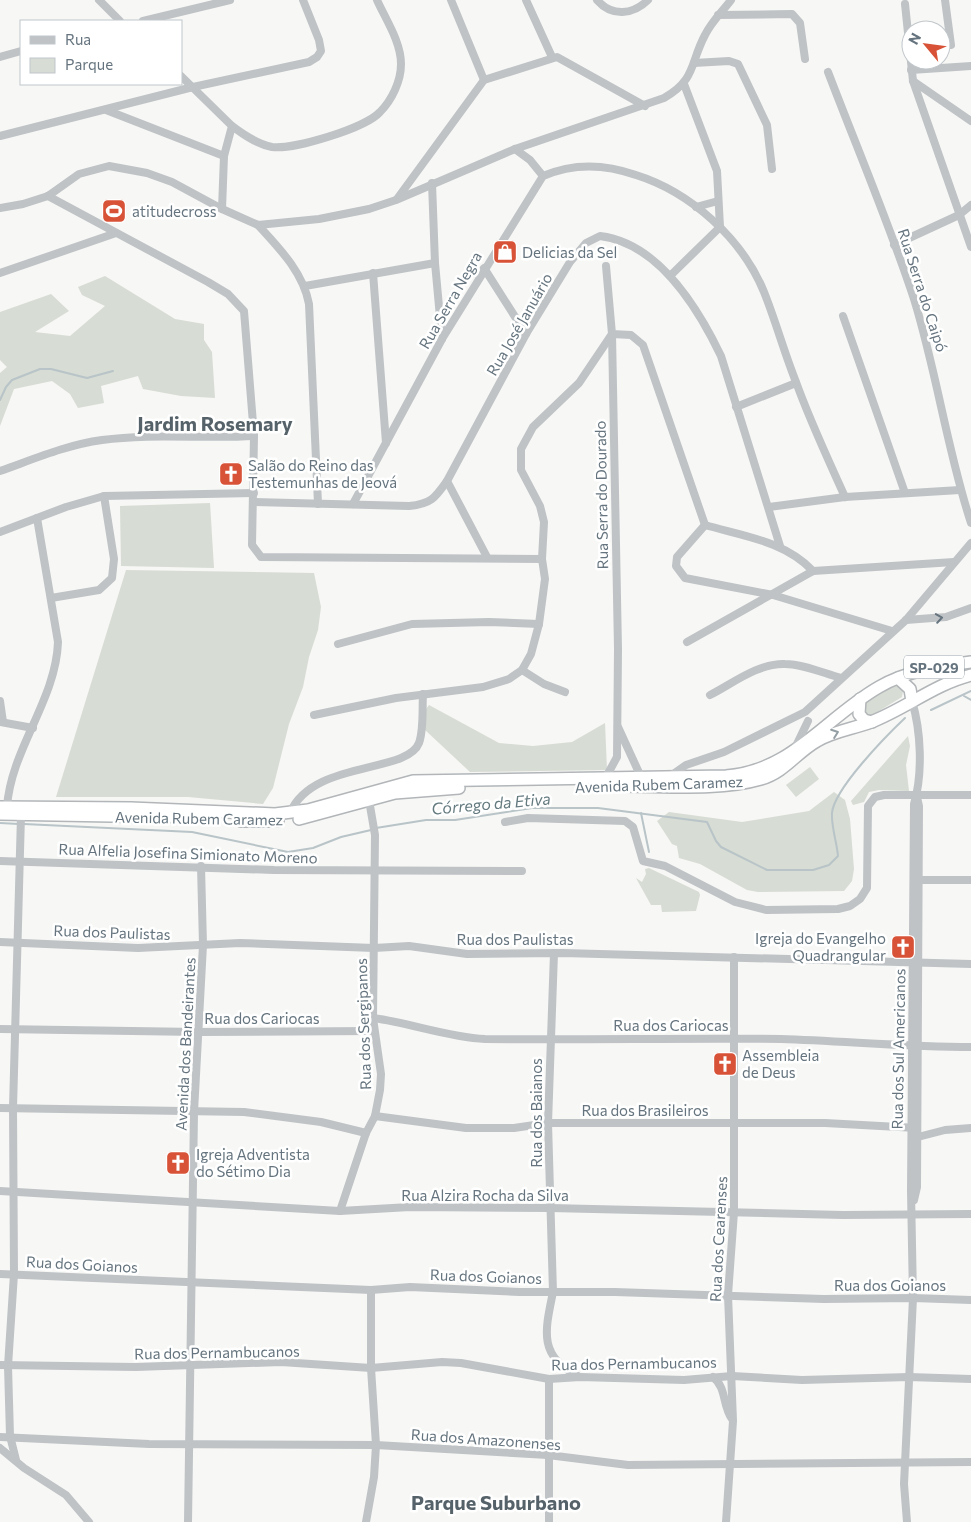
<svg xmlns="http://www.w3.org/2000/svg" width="971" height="1522" font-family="Commissioner,sans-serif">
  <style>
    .green { fill: #d7dcd4 }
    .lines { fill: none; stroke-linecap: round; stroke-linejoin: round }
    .stream { stroke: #b8c4c8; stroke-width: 2 }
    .highway-casing { stroke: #b2b6b9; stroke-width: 14 }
    .minor { stroke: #bfc3c6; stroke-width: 8 }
    .highway { stroke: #fff; stroke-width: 11 }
    .oneway { stroke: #65747e }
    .oneway2 { stroke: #939ea5 }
    .labels { text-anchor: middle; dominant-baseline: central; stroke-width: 5; stroke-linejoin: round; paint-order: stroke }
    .shield { fill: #fff; stroke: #939ea5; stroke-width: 1 }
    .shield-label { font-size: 14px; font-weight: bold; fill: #65747e }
    .poi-label { font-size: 15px; fill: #65747e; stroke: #fff; text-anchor: start }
    .street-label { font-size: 15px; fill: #65747e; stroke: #fff }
    .water-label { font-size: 16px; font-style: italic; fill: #647a7f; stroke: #fff }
    .district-label { font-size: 20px; font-weight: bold; fill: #566269; stroke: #fff }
  </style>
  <rect width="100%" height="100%" fill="#f7f7f5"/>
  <g class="green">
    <polygon points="105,276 175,319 204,324 204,340 212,352 215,398 181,396 143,389 138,376 101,386 104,403 78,408 70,394 52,381 14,389 0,426 0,373 7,367 0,360 0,312 51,294 69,311 35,332 70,336 105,306 82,295 78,287"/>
    <polygon points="210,503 214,568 121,566 120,506"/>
    <polygon points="126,570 314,573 321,607 318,630 309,657 303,687 289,724 273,788 263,804 188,797 56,797"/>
    <polygon points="895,684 900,685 903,691 902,697 869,717 864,715 862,703"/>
    <polygon points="429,705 499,743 533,746 572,742 605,723 607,770 470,772 424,729 423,713"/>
    <polygon points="908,736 910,746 906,765 909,791 879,790 869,792 864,802 853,805 851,801"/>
    <polygon points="810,767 819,779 796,797 786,785"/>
    <polygon points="834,792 845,800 850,819 854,869 852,881 844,891 758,892 747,890 700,864 679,858 677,846 672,844 657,821 669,812 742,822 809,811"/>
    <polygon points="649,868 699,892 700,895 696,911 662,912 661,905 651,905 636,878 642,882 646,874 645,869"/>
  </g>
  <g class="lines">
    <g class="stream">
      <polyline points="0,400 6,387 12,380 40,369 51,369 87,378 113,371"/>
      <polyline points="964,696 971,700"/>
      <polyline points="931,710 971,691"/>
      <polyline points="641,813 649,852"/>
      <polyline points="0,823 19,824"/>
      <polyline points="24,824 192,832 288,852 313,848 341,837 371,830"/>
      <path d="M376 828 426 820H455L532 808H598L707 822 716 841 721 847 767 870H813L829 865 838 856C837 843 831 826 832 813 834 789 886 736 905 718"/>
    </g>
    <defs>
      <g id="highway">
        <polyline points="898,678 910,689 912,701"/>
        <polyline points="860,699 859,714 864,720 872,722"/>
        <path d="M612 786C659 785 716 792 761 779 785 772 797 752 817 741 834 731 853 729 871 722 905 709 935 684 971 675"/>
        <path d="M0 807 131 808 275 814 308 810 413 781 726 776C792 771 825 718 879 687 906 671 940 666 971 662"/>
        <polyline points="0,814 168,817"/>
        <polyline points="299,819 395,793 459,788"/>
        <polyline points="241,821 278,821"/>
      </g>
    </defs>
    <use href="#highway" class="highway-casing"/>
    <g class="minor">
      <polyline points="99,0 120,21"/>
      <polyline points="451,0 484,80"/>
      <polyline points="526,0 552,57"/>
      <path d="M597 0C612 17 633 15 648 0"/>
      <polyline points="945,0 951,45"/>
      <polyline points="905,4 913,81 971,247"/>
      <polyline points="718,15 792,14 800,23 805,59"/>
      <polyline points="143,21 230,0"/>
      <polyline points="0,57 21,51"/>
      <polyline points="694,63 729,61 738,64 767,125 772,169"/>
      <polyline points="911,70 971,66"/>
      <path d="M828 72C857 148 889 223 914 299 937 373 947 450 971 523"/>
      <polyline points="181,76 232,126 224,156 222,209"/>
      <polyline points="913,81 971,121"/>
      <polyline points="684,84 717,171 720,227"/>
      <polyline points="106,110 224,156"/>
      <path d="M232 126C244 135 257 144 272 147 293 150 366 128 380 112 392 100 401 81 401 64 401 42 386 20 377 0"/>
      <polyline points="0,136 193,87 309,62 317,57 321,51 319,40 303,0"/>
      <polyline points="515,149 530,160 543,176"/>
      <polyline points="432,183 435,263 442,339"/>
      <polyline points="48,196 208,282 228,294 244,311 254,436 252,545 261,557 542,559"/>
      <polyline points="397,199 484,80 557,57 645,106"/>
      <polyline points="696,207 718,201"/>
      <path d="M0 208 23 204 48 196 79 174 109 166 147 173 172 182 222 209 258 225 319 219 369 209 396 200 515 149 664 98C696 80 690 63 705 35 712 21 722 12 731 0"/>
      <path d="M258 225C279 248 303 272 309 304L318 504"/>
      <polyline points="894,245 959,215 971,205"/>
      <polyline points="484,268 526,334"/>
      <polyline points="0,273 116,233"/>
      <polyline points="373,273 386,443"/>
      <polyline points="670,276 720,227"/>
      <polyline points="305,286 435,263"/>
      <polyline points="843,316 905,493"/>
      <polyline points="612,334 631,335 643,345 705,525"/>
      <polyline points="736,407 796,383"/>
      <path d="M0 471C34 459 66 445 102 440 152 433 203 439 254 436"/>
      <polyline points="447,481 487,557"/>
      <path d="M253 502 409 506C431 504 435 498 447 481L526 334 570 262 586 243 600 236C658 243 698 308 721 356L780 546"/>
      <path d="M353 504 442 339 543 176C573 163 605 164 636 175 690 192 742 238 764 292 776 322 784 352 796 382 810 421 828 459 845 497"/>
      <polyline points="769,507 845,497 960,490"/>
      <polyline points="705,525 677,557 676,566 685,578 773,595 892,631"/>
      <path d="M705 525C743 536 785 541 813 571"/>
      <polyline points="0,532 66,507 104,496 254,493"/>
      <polyline points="51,598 99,590 112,578 114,559 104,496"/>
      <polyline points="906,620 946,617 971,608"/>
      <polyline points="687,642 813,571 954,562"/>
      <polyline points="338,644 412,624 489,622 539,624"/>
      <polyline points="522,670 544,684 565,692"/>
      <path d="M710 695C732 684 758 663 785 664 803 664 823 673 841 678"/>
      <polyline points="0,701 3,722"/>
      <polyline points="314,715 396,698 483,687 509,679 522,670 531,654 539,624 545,579 542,559 544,522 540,506 521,470 521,449 533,427 579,383 612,334"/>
      <polyline points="0,722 33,728"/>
      <polyline points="618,727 641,777"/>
      <polyline points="796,746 808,721"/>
      <polyline points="669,777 686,765 724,752 805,712 906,620 971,543"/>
      <polyline points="605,779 617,757 618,649 612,334 606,266"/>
      <path d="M7 807C11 749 56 700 58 642L37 518"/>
      <path d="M290 813C312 760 407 774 419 743 424 729 422 709 423 694"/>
      <polyline points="505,822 528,818 625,821 633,827 643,861 665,866 735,902 766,910 838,909 850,906 860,899 867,888 868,806 875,797 884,795 971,795"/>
      <polyline points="0,861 274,870 522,871"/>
      <polyline points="919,880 971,880"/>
      <polyline points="0,942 138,948 240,943 374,948 409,946 467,954 563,953 971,964"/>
      <path d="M554 953 548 1123 553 1292C545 1331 538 1356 578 1376"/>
      <path d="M373 1018C411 1023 447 1037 485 1039 584 1040 682 1038 781 1039 845 1041 908 1047 971 1047"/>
      <polyline points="0,1029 198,1032 374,1031"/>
      <polyline points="0,1108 244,1112 321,1122 366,1133"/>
      <polyline points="375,1116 466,1128 514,1128 548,1123 825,1123 917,1128"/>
      <polyline points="914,1138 945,1130 971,1128"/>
      <polyline points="0,1191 340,1211 410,1207 550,1208 843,1215 971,1214"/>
      <polyline points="914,1200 917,1187 919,806 917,797"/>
      <polyline points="340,1211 366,1133 375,1116 380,1090 381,1074 373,1018 375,835 369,800"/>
      <polyline points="0,1274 371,1290 410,1287 519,1292 615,1292 824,1299 913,1298 971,1300"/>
      <polyline points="0,1365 136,1367 281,1362 371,1368 442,1362 461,1363 549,1379 580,1377 684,1380 732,1376 802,1380 909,1377 971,1379"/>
      <path d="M713 1377C727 1388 722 1405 732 1419"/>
      <polyline points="549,1379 549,1522"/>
      <polyline points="0,1437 149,1444 376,1445 548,1455 628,1465 971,1462"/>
      <polyline points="0,1448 24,1468 66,1495 89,1522"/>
      <polyline points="16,1460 10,1436 8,1366 14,1274 13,1108 21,815"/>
      <polyline points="188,1522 194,1112 203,945 201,866"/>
      <polyline points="366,1522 374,1477 376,1445 371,1368 371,1290"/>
      <polyline points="726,1522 733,1421 728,1295 734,1212 734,957"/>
      <path d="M907 1522 904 1484 913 1298 911 1191 914 804C923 773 921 731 912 701"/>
    </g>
    <use href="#highway" class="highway"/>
  </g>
  <defs><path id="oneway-chevron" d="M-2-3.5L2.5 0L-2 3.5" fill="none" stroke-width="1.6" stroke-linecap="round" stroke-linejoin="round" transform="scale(1.25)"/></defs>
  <use class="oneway" href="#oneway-chevron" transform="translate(939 618) rotate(-9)"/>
  <use class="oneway2" href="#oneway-chevron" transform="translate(835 733) rotate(-20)"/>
  <defs>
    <symbol id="stadium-square" viewBox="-11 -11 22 22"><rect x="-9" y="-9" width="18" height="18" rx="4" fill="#d75236" stroke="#fff"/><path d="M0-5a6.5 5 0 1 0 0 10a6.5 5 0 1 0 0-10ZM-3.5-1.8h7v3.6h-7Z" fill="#fff"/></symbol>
    <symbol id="shop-square" viewBox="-11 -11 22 22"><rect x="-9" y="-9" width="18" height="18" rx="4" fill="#d75236" stroke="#fff"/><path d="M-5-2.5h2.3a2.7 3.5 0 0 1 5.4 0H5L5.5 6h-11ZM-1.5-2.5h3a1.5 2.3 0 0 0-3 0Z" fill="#fff"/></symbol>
    <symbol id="church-square" viewBox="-11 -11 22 22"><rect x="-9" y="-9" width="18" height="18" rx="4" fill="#d75236" stroke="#fff"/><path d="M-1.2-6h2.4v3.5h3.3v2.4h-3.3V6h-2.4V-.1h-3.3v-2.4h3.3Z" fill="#fff"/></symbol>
  </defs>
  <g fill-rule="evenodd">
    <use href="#stadium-square" x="100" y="197" width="28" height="28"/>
    <use href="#shop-square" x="491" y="238" width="28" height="28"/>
    <use href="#church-square" x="217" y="460" width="28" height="28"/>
    <use href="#church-square" x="889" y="933" width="28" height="28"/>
    <use href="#church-square" x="711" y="1050" width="28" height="28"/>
    <use href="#church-square" x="164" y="1149" width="28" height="28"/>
  </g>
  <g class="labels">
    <rect class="shield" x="904" y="655.5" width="60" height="23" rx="4"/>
    <g class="shield-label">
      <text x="934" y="667">SP-029</text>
    </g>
    <g class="poi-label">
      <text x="132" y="211">atitudecross</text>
      <text x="522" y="252">Delicias da Sel</text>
      <text x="248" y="465">Salão do Reino das<tspan x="248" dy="17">Testemunhas de Jeová</tspan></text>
      <text x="886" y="938" text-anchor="end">Igreja do Evangelho<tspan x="886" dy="17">Quadrangular</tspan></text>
      <text x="742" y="1055">Assembleia<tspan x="742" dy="17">de Deus</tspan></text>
      <text x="196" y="1154">Igreja Adventista<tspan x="196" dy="17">do Sétimo Dia</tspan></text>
    </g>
    <g class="street-label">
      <text transform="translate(923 290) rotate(72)">Rua Serra do Caipó</text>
      <text transform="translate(450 300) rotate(-60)">Rua Serra Negra</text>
      <text transform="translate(519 324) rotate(-60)">Rua José Januário</text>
      <text transform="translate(601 495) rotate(-91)">Rua Serra do Dourado</text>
      <text transform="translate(659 784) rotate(-2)">Avenida Rubem Caramez</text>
      <text transform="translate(199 818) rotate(1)">Avenida Rubem Caramez</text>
      <text transform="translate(188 853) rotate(2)">Rua Alfelia Josefina Simionato Moreno</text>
      <text transform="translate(112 932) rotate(2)">Rua dos Paulistas</text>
      <text x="515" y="939">Rua dos Paulistas</text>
      <text x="262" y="1018">Rua dos Cariocas</text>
      <text transform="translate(363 1024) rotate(-92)">Rua dos Sergipanos</text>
      <text x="671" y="1025">Rua dos Cariocas</text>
      <text transform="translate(185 1044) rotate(-87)">Avenida dos Bandeirantes</text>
      <text transform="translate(898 1049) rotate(-89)">Rua dos Sul Americanos</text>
      <text x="645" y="1110">Rua dos Brasileiros</text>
      <text transform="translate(536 1113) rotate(-90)">Rua dos Baianos</text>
      <text x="485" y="1195">Rua Alzira Rocha da Silva</text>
      <text transform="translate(718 1239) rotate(-87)">Rua dos Cearenses</text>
      <text transform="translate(82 1264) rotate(3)">Rua dos Goianos</text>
      <text transform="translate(486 1276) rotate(2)">Rua dos Goianos</text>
      <text x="890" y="1285">Rua dos Goianos</text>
      <text transform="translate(217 1352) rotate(-1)">Rua dos Pernambucanos</text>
      <text transform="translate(634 1363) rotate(-1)">Rua dos Pernambucanos</text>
      <text transform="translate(486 1439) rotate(4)">Rua dos Amazonenses</text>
    </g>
    <g class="water-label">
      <text transform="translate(491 803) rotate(-5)">Córrego da Etiva</text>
    </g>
    <g class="district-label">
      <text x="215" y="423">Jardim Rosemary</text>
      <text x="496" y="1502">Parque Suburbano</text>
    </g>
  </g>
  <rect x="20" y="20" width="162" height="65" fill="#ffffff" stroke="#c1c7cb"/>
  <rect x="30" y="36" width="25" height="8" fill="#bfc3c6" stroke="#c1c7cb"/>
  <text x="65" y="45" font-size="15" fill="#65747e">Rua</text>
  <rect x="30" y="58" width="25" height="15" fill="#d7dcd4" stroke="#c1c7cb"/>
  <text x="65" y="70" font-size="15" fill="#65747e">Parque</text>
  <g transform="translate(926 45) rotate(299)"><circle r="24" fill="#ffffff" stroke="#c1c7cb"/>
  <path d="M0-4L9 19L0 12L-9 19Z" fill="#d75236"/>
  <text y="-8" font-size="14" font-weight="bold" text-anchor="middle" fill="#65747e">N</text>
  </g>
</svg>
